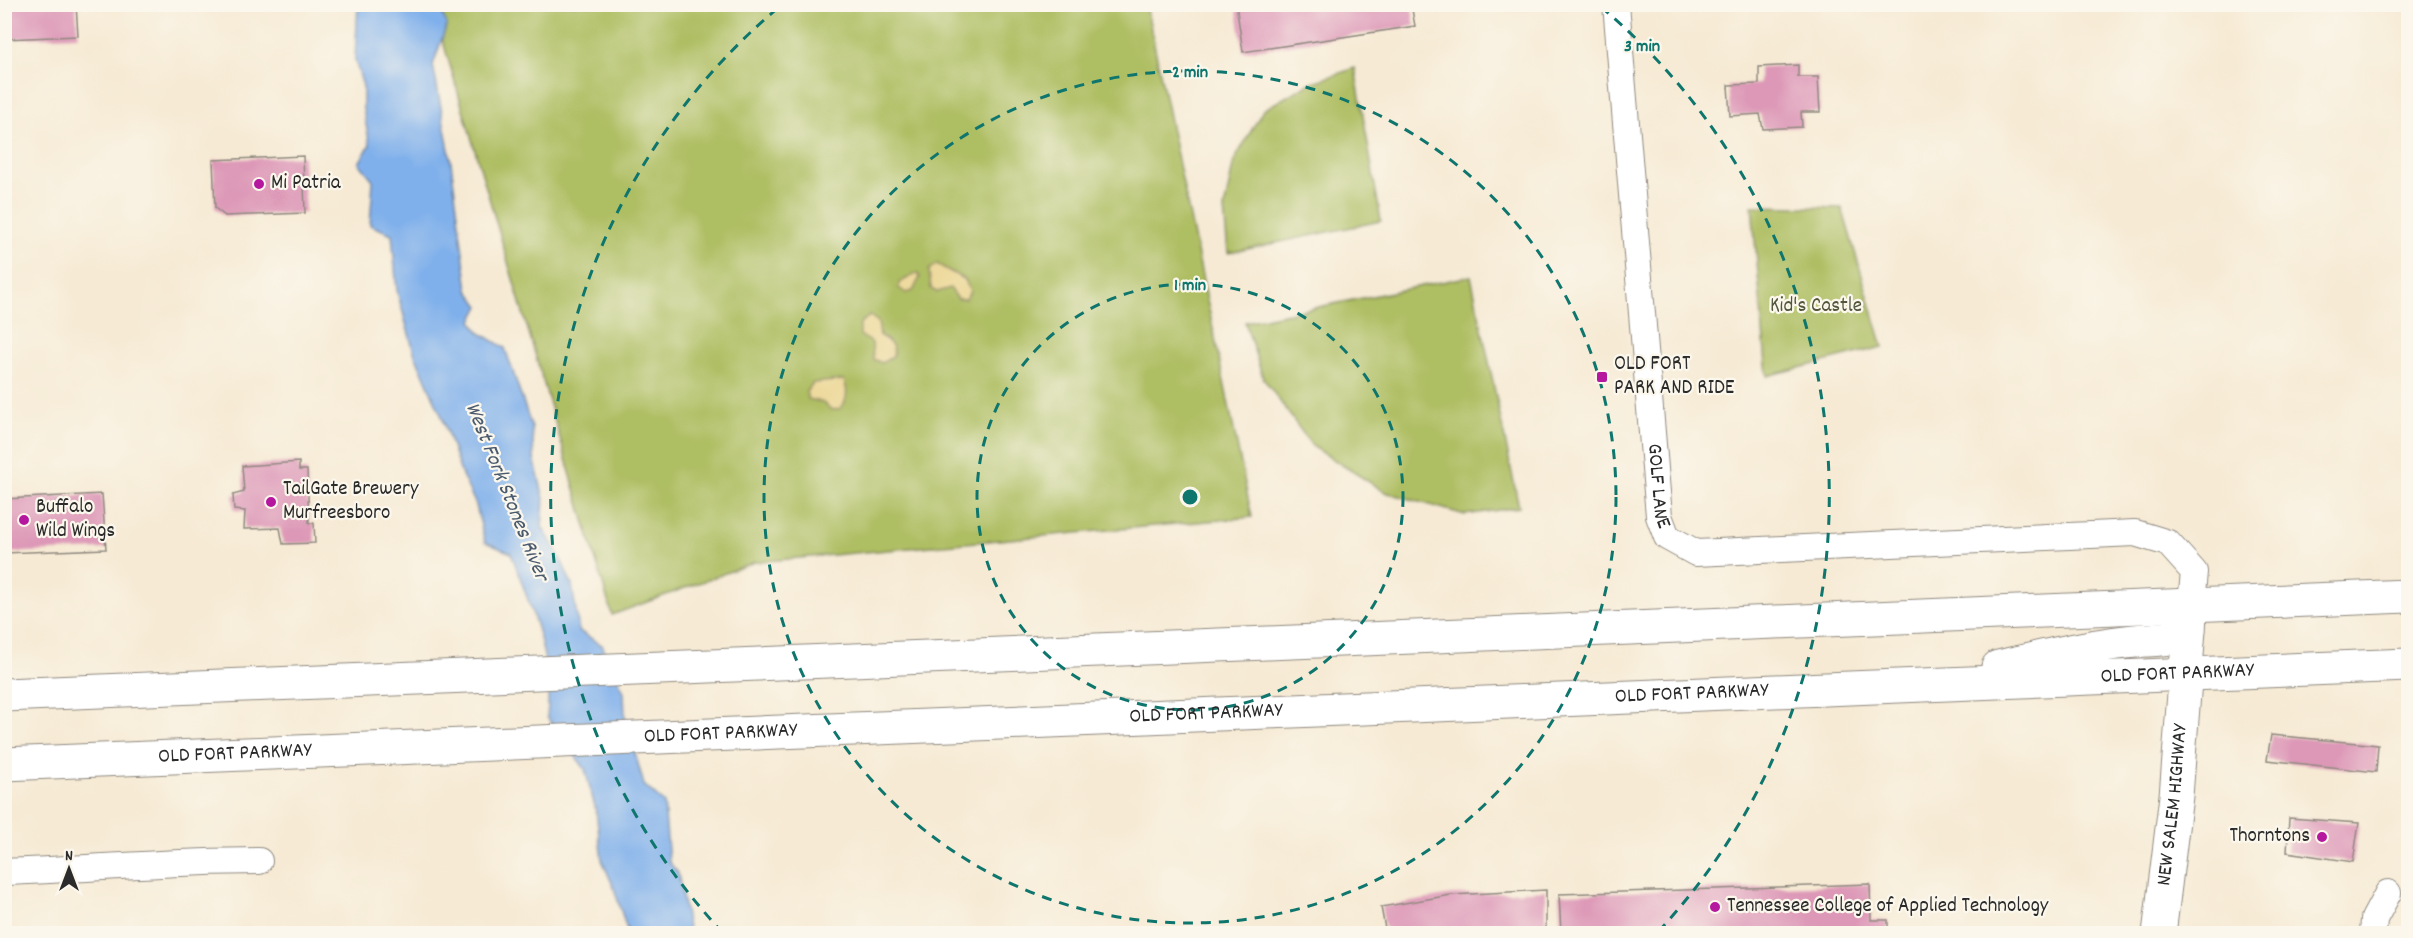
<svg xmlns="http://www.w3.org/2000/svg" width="2413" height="938" font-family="Dekko,sans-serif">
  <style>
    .green { fill: #aebe62; stroke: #6c7446; stroke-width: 1.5 }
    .sand { fill: #eeda9e; stroke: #8c8264; stroke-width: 1.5 }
    .water { fill: #80b0eb; stroke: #566e8b; stroke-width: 1.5 }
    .building { fill: #dd98b7 }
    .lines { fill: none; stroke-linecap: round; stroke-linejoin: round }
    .minor-casing { stroke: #908a80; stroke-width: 28 }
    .major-casing { stroke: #908a80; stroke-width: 35 }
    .minor { stroke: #fff; stroke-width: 26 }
    .major { stroke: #fff; stroke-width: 33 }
    .ring { fill: none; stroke: #0f766e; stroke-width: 3; stroke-dasharray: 10 8 }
    .poi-dot { fill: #b5179e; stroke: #fbf7ec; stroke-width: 2 }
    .labels { text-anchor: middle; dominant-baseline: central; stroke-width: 4.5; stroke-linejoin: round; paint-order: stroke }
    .poi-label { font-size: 21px; fill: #2b2b2b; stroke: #fbf7ec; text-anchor: start }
    .park-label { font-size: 21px; fill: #52573c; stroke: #fbf7ec }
    .street-label { font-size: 21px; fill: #2b2b2b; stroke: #fbf7ec }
    .water-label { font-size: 22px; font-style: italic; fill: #495a6e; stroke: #fbf7ec }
    .centre { fill: #0f766e; stroke: #fbf7ec; stroke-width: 3 }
    .ring-label { font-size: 18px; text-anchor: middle; font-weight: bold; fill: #0f766e; stroke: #fbf7ec; stroke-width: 4.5; stroke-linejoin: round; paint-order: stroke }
  </style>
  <rect width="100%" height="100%" fill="#fbf7ec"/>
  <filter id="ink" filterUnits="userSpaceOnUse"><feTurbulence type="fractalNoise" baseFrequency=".0167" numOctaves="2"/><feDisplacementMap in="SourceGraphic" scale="12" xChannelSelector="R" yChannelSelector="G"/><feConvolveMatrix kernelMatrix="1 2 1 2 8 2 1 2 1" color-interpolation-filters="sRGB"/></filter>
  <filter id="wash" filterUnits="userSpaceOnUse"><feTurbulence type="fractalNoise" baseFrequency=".008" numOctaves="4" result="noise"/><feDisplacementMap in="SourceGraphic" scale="24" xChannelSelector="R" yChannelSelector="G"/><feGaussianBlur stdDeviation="1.35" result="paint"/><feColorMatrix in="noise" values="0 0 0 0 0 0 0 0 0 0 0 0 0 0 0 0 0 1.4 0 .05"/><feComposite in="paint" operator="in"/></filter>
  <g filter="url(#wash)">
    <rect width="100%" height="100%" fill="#f6ead4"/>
    <g class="green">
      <polygon points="430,5 1146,5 1252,517 755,562 612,615 436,18"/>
      <polygon points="1355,68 1381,221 1228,253 1224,209 1234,161 1263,110 1308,84"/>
      <polygon points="1752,206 1842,208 1883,347 1767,376"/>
      <polygon points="1471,276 1519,507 1465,515 1385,492 1312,446 1263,378 1245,322"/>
    </g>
    <g class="sand">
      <polygon points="937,264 965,280 970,291 966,299 958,299 950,288 937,292 931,289 929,270"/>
      <polygon points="917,273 920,277 913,291 906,293 899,288 899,283"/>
      <path d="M870 316 878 322 880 336C888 340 896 346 893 356L882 363 873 359 872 343 860 335V323Z"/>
      <path d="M844 380C849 392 847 414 830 409L822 402 808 399 806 392 813 383Z"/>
    </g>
    <path class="water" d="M358 5H438L447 24 433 65 450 155 468 290 480 306 472 321 479 332 505 348 532 428 534 458 544 499 542 527 559 555 572 585 579 631 602 645 624 692 625 717 644 785 664 803 669 862 678 873 689 933H628L614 888 602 860 596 811 585 769 547 717C554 662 530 605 511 553L485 542 476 505 461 473 442 417 414 352 397 291 392 234 370 225 373 180 359 163 370 145 363 109V86L355 60Z"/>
    <g id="blocks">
      <g class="building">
        <polygon points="4,4 76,4 78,36 4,39"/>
        <polygon points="1236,4 1411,4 1415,26 1243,52"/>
        <polygon points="1798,65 1798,77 1818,77 1820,112 1801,112 1802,127 1763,129 1760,114 1730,116 1728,85 1759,84 1759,67"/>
        <polygon points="303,156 305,213 225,216 215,208 213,160"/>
        <polygon points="299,462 299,470 307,470 309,523 314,523 315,543 283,544 280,528 244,529 245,511 234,510 233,495 244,492 242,466"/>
        <polygon points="102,494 106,549 4,553 4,499"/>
        <polygon points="2271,735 2378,745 2376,772 2267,760"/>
        <polygon points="2289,818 2359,823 2353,862 2287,852"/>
        <polygon points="1870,884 1871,920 1888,920 1888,934 1561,934 1559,894"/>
        <polygon points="1546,890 1546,934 1386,934 1381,907 1451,895"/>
      </g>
    </g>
  </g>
  <g filter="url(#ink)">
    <use href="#blocks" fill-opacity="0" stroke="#908a80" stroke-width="1.5"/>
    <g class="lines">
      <defs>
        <g id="minor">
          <path id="s1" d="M1616 4 1659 516 1667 537 1696 553 2135 533 2168 543 2194 572 2191 604"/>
          <path d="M4 872C89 869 175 861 259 861"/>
          <polyline points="2373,934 2374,919 2388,893"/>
        </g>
        <g id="major">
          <path d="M1998 667C2047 656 2095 644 2145 640 2161 639 2177 640 2189 629"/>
          <polyline points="4,695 2408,596"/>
          <path id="s2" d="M4 764 2408 665"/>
          <path id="s3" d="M2159 934 2176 796 2191 604"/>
        </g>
      </defs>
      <use href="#minor" class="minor-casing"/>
      <use href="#major" class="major-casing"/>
      <use href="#minor" class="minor"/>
      <use href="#major" class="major"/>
    </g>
  </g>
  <g class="ring">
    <circle cx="1190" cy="497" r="213"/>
    <circle cx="1190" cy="497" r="426"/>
    <path d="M723 933A639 639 0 0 1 779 7M1601 7A639 639 0 0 1 1657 933"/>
  </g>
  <g class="poi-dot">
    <circle cx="259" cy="184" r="6"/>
    <rect x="1596" y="371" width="12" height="12" rx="3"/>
    <circle cx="271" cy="502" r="6"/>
    <circle cx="24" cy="520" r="6"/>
    <circle cx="2322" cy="837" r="6"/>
    <circle cx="1715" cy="907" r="6"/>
  </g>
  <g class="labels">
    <g class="poi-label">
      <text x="271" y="184">Mi Patria</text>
      <text x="1614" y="365">OLD FORT<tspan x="1614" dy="24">PARK AND RIDE</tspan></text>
      <text x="283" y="490">TailGate Brewery<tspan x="283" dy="24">Murfreesboro</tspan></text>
      <text x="36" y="508">Buffalo<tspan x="36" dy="24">Wild Wings</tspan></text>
      <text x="2310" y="837" text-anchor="end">Thorntons</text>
      <text x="1727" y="907">Tennessee College of Applied Technology</text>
    </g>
    <g class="park-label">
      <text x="1816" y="307">Kid's Castle</text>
    </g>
    <g class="street-label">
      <text stroke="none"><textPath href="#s1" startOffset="484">GOLF LANE</textPath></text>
      <text stroke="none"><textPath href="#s2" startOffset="2175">OLD FORT PARKWAY</textPath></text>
      <text stroke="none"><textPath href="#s2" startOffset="1689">OLD FORT PARKWAY</textPath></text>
      <text stroke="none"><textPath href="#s2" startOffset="1203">OLD FORT PARKWAY</textPath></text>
      <text stroke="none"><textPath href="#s2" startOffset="717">OLD FORT PARKWAY</textPath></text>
      <text stroke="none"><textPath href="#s2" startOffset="231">OLD FORT PARKWAY</textPath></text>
      <text stroke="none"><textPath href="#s3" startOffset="130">NEW SALEM HIGHWAY</textPath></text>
    </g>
    <g class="water-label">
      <text transform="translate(506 492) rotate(68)">West Fork Stones River</text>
    </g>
  </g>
  <circle cx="1190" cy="497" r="9" class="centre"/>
  <g class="ring-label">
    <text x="1642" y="51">3 min</text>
    <text x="1190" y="77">2 min</text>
    <text x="1190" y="290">1 min</text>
  </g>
  <rect width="2413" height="938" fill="none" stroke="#fbf7ec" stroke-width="24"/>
  <g transform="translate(69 869)" stroke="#fbf7ec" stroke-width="4.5" paint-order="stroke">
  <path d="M0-4.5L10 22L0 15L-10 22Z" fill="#2b2b2b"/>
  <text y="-9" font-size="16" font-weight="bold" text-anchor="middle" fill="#2b2b2b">N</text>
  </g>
</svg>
